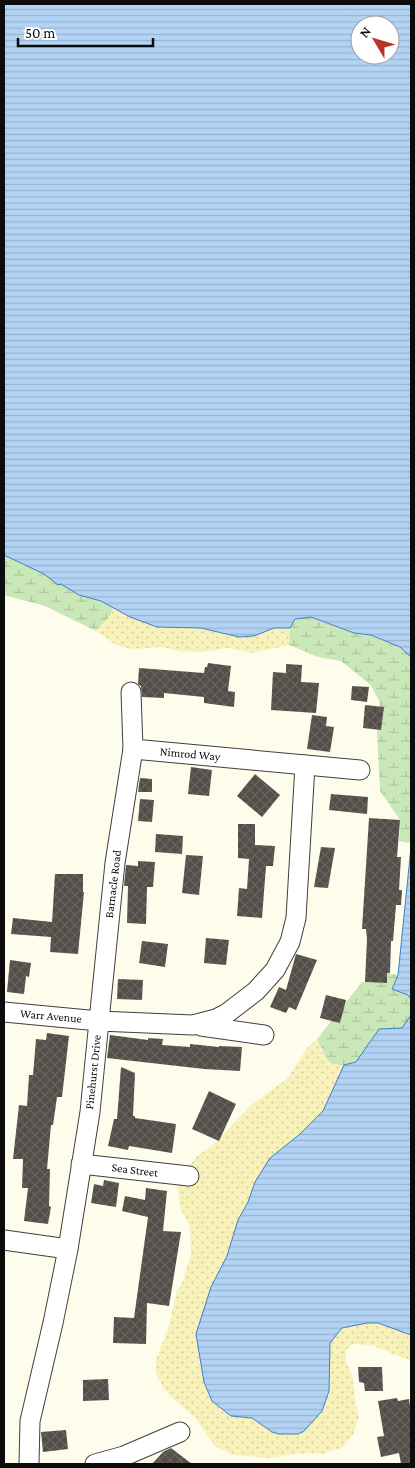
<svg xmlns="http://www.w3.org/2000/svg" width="415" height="1468" font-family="'Crimson Pro',serif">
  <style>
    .wetland { fill: url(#wetland-marsh) }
    .sand { fill: url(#sand-dots) }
    .water { fill: url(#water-rules); stroke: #3c80c8; fill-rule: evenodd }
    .building { fill: url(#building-cross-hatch) }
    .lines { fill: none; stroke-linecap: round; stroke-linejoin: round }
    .minor-casing { stroke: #3f3f3f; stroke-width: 21 }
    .minor { stroke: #fff; stroke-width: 19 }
    .labels { text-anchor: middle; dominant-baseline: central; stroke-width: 5; stroke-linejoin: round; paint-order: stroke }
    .street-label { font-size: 12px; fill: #0c0c0c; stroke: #fff }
  </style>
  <defs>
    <pattern id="wetland-marsh" width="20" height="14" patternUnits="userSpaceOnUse" patternTransform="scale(1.25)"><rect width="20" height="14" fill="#cae7b7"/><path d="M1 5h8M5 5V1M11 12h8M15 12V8" fill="none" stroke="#acc59c"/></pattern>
    <pattern id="sand-dots" width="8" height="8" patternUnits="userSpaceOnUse" patternTransform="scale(1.25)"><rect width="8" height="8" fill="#f8f2ba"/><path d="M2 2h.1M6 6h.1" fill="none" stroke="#d3ce9f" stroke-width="1.8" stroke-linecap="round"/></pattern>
    <pattern id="water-rules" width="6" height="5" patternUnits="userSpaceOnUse" patternTransform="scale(1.25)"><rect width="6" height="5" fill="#b2d3f4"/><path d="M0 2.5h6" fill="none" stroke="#98b4d0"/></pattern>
    <pattern id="building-cross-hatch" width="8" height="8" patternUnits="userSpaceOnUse" patternTransform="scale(1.25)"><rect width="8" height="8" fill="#544e49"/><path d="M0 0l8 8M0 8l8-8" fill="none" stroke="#68635f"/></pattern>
  </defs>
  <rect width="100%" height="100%" fill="#fefdeb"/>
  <g class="wetland">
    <polygon points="4,555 44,574 58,584 61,584 79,595 101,601 113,608 110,616 96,631 45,606 4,595"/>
    <polygon points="311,617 354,633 371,635 400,647 411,657 411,843 399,841 400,820 380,791 377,732 381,715 379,701 371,685 341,661 318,657 289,645 290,628 295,619"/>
    <polygon points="387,973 398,975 393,989 408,995 411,999 411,1015 402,1028 379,1029 356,1062 344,1065 333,1065 327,1060 317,1039 362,982 387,983"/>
  </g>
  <g class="sand">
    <polygon points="113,608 130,617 157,627 201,628 239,637 254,636 274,628 290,628 289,645 252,653 228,648 201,652 178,651 162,647 132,649 116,645 96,631 110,616"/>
    <path d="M317 1039C324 1054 325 1065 344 1065L323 1111 255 1182 248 1202 238 1220 227 1256 211 1287 231 1416 252 1418 272 1432 329 1391 330 1342 342 1328 367 1323H378L411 1335V1361L374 1346 357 1344 351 1345 346 1351V1361L352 1375 356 1405 359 1416 353 1435 343 1447 323 1454 317 1453 293 1454 271 1458 233 1455 215 1446 197 1420 164 1390 156 1373V1360L169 1326 177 1290 182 1283 191 1254 190 1227 180 1208 178 1189 181 1178 197 1156 214 1144 250 1106 288 1078 307 1048Z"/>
  </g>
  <g class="water">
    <path d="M4 4H411V657L400 647 371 635 354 633 311 617 295 619 290 628H274L254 636 239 637 201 628 157 627 130 617 101 601 79 595 61 584 58 585 44 574 4 555ZM360 25H390V55H360Z"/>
    <polygon points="411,847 411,999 408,995 392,989 398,975"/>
    <polygon points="411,1015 411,1335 378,1323 367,1323 342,1328 330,1343 329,1391 322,1411 304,1431 298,1434 279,1434 272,1432 252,1418 231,1416 212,1401 204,1382 196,1334 211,1287 227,1256 238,1220 248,1202 255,1182 270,1158 300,1134 323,1111 344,1065 356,1062 379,1029 402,1028"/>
  </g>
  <g class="building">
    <polygon points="208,663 231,666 228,691 235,692 234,707 204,703 204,697 164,693 164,698 142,697 141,686 138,684 139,668 204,673 205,667 207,667"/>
    <polygon points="286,664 302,665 301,682 319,683 316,713 271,710 273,672 286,673"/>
    <polygon points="352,686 369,687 367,702 351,700"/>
    <polygon points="365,705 384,707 381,730 363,728"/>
    <polygon points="312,715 327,717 326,726 334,727 330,752 307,749"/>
    <polygon points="191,767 212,770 209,796 188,794"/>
    <polygon points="255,774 280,795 262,817 237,796"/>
    <polygon points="140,778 152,779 152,792 138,792"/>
    <polygon points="331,794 368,797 367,814 329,810"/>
    <polygon points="140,799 154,800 152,822 138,821"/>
    <polygon points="369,818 400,820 397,857 401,857 399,890 402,890 401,905 396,905 393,941 391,941 390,973 387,973 387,983 365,982 367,939 366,929 362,929"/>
    <polygon points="238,824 255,824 255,845 275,846 273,866 266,866 262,918 237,916 239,888 247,889 249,859 238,858"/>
    <polygon points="156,834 183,836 182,854 155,852"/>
    <polygon points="321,847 335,848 328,888 314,887"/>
    <polygon points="186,855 203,856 199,895 182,893"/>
    <polygon points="138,861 155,862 153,887 147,887 146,924 127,923 128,886 124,886 126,865 138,866"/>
    <polygon points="55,874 83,874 83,892 84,892 78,954 50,952 51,937 11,934 13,918 52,922"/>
    <polygon points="206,938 229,940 226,965 204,963"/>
    <polygon points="142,941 168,944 165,967 139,963"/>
    <polygon points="296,954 317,960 296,1010 289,1007 286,1013 270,1007 279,987 286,990"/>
    <polygon points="10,960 31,963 29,977 26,976 24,994 7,992"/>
    <polygon points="118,979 143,980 142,1000 117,999"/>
    <polygon points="326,995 346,1000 340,1023 320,1018"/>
    <polygon points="47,1033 69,1036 62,1097 57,1097 53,1125 51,1125 47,1169 50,1169 49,1206 51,1207 48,1224 24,1221 28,1188 22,1188 23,1159 13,1159 19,1105 27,1106 29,1075 33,1075 36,1039 46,1040"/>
    <polygon points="110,1035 148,1040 148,1038 163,1039 162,1045 190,1047 190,1044 219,1047 219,1046 242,1047 240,1071 204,1069 107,1058"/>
    <polygon points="121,1067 135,1073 133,1116 135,1116 135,1118 176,1124 172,1153 129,1146 128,1150 108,1146 114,1119 117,1119"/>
    <polygon points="209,1091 236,1104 219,1141 192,1129"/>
    <polygon points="104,1180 119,1183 116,1207 91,1203 94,1184 103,1186"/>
    <polygon points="146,1188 167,1191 163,1231 181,1232 169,1306 147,1303 146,1344 113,1343 114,1317 134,1318 148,1217 122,1211 125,1196 145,1200"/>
    <polygon points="358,1367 382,1367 383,1391 365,1391 364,1383 359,1382"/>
    <polygon points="108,1379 109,1400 83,1401 83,1380"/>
    <polygon points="397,1398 398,1401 409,1399 411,1414 411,1464 401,1464 399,1453 381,1457 377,1437 384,1436 378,1401"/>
    <polygon points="66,1430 68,1449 43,1452 41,1432"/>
    <polygon points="171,1448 192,1464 152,1464 163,1452"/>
  </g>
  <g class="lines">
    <defs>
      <g id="minor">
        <polyline points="131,692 133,749 360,770"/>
        <polyline points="4,1012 99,1021 115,863 133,749"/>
        <polyline points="201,1026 264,1035"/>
        <polyline points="81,1164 189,1176"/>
        <polyline points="4,1240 68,1249"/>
        <polyline points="29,1464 30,1421 53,1323 68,1249 90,1112 99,1021 193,1025 216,1019 226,1014 256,991 275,970 290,942 296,918 305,765"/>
        <polyline points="95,1464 124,1456 180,1432"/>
      </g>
    </defs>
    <use href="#minor" class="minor-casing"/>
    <use href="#minor" class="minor"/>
  </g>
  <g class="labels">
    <g class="street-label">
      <text transform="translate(190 754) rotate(5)">Nimrod Way</text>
      <text transform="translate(113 884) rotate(-83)">Barnacle Road</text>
      <text transform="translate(51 1016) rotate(5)">Warr Avenue</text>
      <text transform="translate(93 1072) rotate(-84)">Pinehurst Drive</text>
      <text transform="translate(135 1170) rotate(7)">Sea Street</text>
    </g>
  </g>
  <rect width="415" height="1468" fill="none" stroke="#0c0c0c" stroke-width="10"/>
  <g transform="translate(375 40) rotate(308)"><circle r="24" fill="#ffffff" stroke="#9e9e9e"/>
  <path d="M0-4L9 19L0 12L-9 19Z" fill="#b63329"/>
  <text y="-8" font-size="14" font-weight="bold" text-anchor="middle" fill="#0c0c0c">N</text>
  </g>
  <path d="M18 38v8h135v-8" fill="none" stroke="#0c0c0c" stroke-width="2.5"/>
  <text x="25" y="38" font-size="15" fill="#0c0c0c" stroke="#ffffff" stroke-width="4" paint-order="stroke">50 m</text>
</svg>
